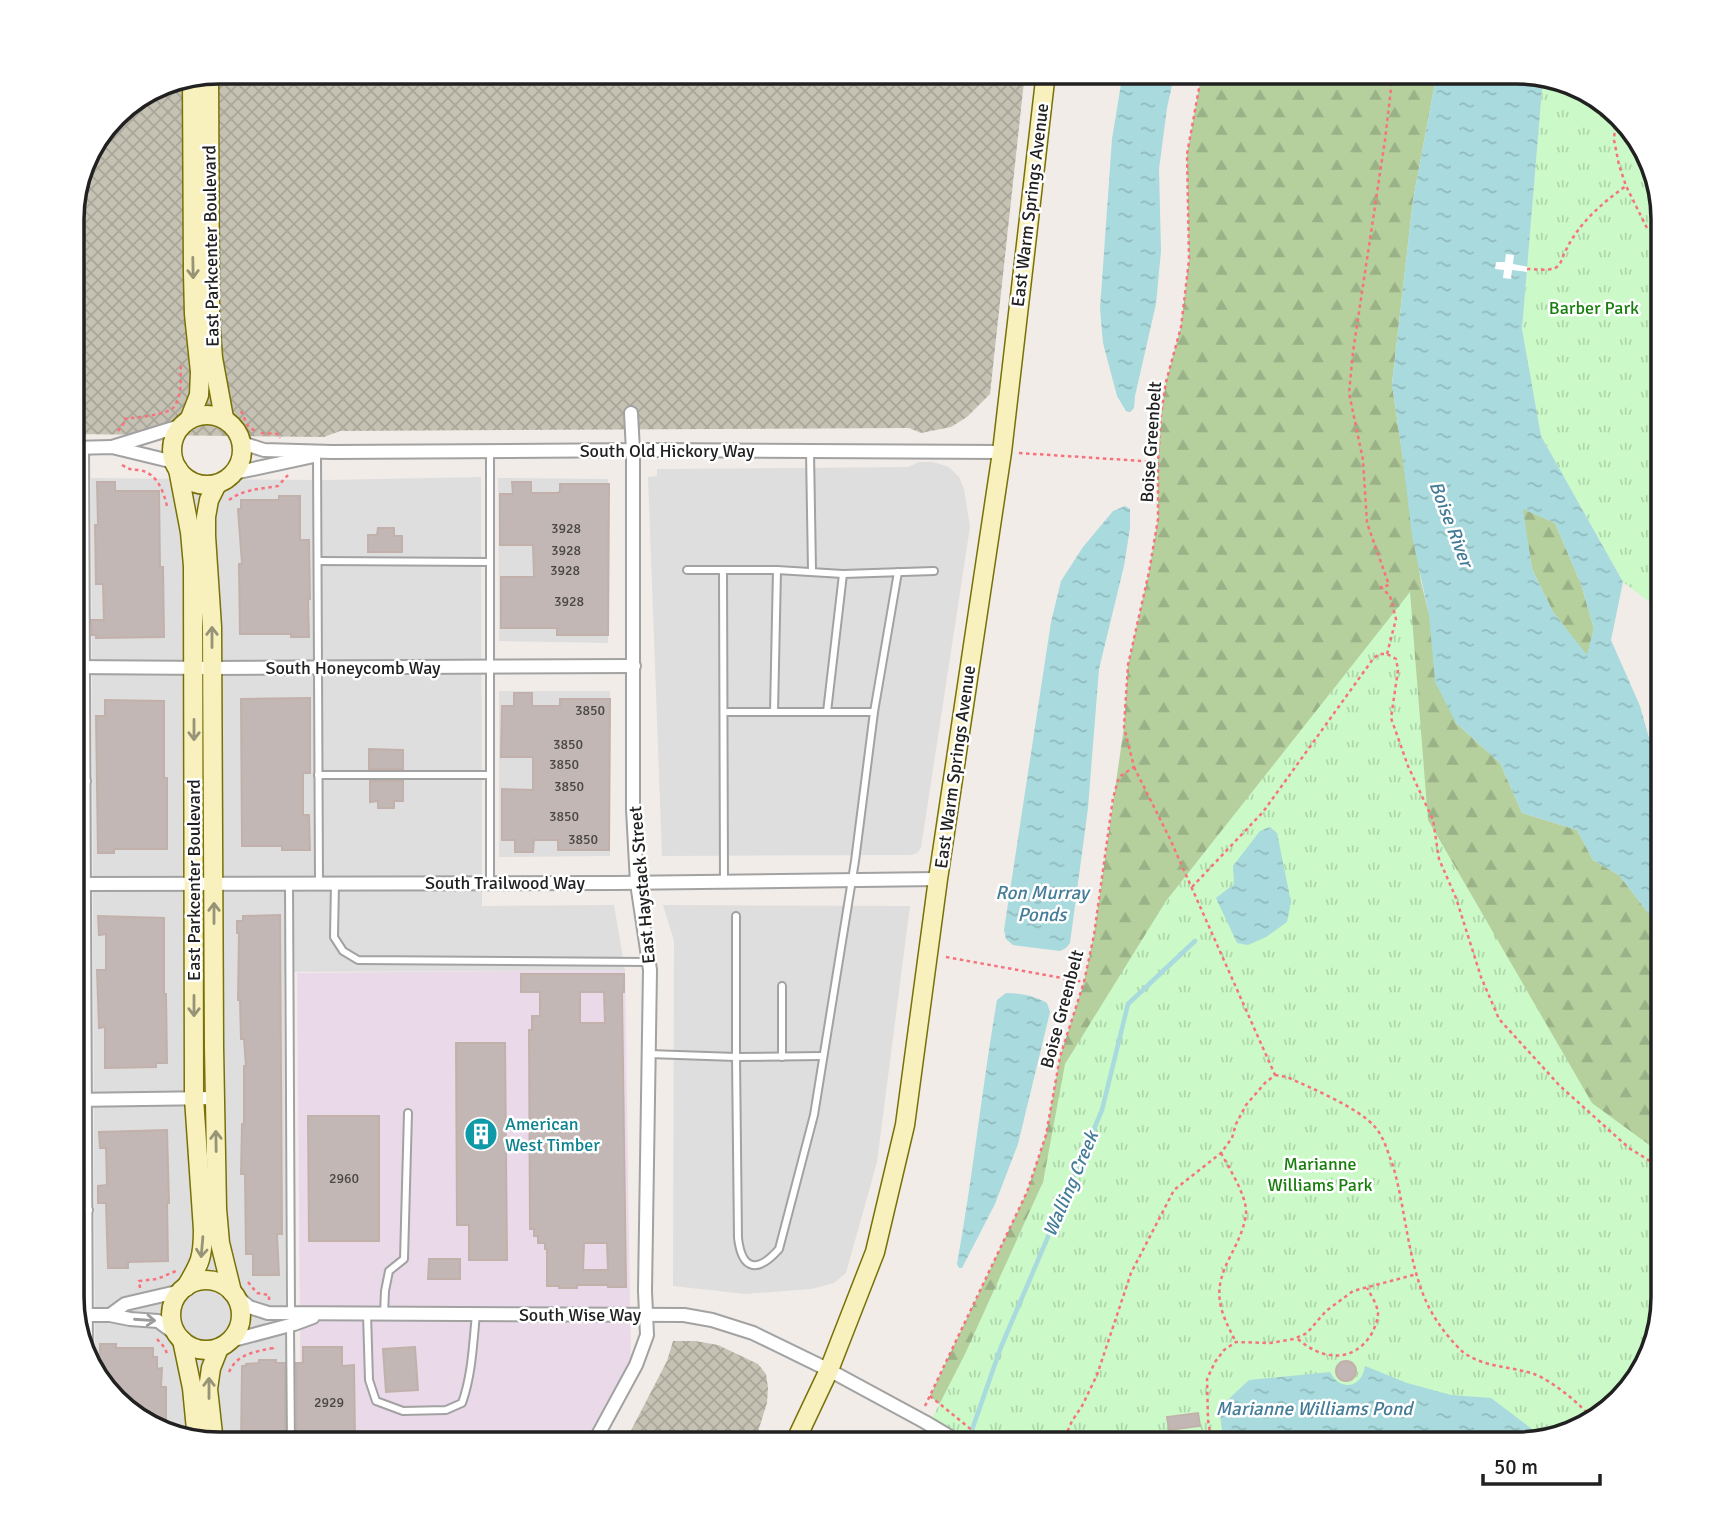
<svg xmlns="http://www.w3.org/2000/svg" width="1735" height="1516" font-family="Signika,sans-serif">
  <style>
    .residential { fill: #dfdede }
    .industrial { fill: #eadae9 }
    .construction { fill: url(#construction-cross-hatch) }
    .forest { fill: url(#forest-firs) }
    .park { fill: url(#park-tufts) }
    .water { fill: url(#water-ripples); fill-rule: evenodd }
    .pier { fill: #fff }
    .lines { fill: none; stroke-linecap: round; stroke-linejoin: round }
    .stream { stroke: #a9dadd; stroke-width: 4.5 }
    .building { fill: #c2b7b4; stroke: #c2b1aa; stroke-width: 2; fill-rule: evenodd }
    .lane-casing { stroke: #a2a2a2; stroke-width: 10 }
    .street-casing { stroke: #a2a2a2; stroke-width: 16 }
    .secondary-casing { stroke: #787107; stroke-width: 21 }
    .path { stroke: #f7737c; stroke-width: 2.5; stroke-dasharray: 3.5 3.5; stroke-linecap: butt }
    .lane { stroke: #fff; stroke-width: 6 }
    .street { stroke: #fff; stroke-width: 12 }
    .secondary { stroke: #f8f1be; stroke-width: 18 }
    .oneway { stroke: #979377 }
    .oneway2 { stroke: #9b9b9b }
    .labels { text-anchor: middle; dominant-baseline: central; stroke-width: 5; stroke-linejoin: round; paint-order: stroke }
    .number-label { font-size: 14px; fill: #494646 }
    .street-label { font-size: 18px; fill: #212121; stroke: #fff }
    .park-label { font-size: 18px; fill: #187f0e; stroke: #fff }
    .culture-label { font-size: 18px; fill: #0d838f; stroke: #fff; text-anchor: start }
    .water-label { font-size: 19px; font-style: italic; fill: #457c97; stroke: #fff }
    .rim { fill: none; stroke: #212121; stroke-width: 3.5 }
  </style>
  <defs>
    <pattern id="construction-cross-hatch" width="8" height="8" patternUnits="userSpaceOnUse" patternTransform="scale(1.75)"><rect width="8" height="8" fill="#c5c2b3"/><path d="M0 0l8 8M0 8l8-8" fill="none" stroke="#a9a69a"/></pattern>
    <pattern id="forest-firs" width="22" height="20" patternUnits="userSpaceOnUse" patternTransform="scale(1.75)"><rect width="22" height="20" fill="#b5cf9d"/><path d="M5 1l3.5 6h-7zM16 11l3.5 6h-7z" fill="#9bb187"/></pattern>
    <pattern id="park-tufts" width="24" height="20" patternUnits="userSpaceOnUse" patternTransform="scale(1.75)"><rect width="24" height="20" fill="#cbf9c7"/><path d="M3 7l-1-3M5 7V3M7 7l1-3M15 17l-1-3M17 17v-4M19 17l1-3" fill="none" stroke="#aed5ab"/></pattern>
    <pattern id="water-ripples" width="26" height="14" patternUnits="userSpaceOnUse" patternTransform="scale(1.75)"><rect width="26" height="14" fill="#a9dadd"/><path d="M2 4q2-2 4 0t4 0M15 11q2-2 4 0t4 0" fill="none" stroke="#91bbbd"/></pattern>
  </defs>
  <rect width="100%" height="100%" fill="#f1ece8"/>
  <g class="residential">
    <polygon points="919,462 933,462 949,467 959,477 964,489 970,527 921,848 917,853 912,855 662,856 648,477 657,476 657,469 908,467"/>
    <polygon points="72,476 78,476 83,1347 72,1306"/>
    <polygon points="481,477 482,906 614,905 625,970 284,972 286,1444 218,1444 162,1433 115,1401 95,1373 91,478 325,480"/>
    <polygon points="498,478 608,479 608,643 499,641"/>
    <polygon points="499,691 610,691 610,856 499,857"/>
    <polygon points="663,905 910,906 877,1162 846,1273 834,1283 812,1289 745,1294 673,1286 674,941"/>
  </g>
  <polygon class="industrial" points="625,970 631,1370 584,1441 580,1444 301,1444 297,973"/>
  <g class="construction">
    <polygon points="219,72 1025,72 990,394 967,417 951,427 921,433 909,428 340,431 324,437 72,434 72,209 87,153 122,109 163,83"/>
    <polygon points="673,1341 695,1341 718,1345 758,1364 766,1374 768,1388 767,1403 754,1444 624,1444 667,1361"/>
  </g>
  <g class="forest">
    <polygon points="1202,72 1437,72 1413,200 1392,384 1421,582 1456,723 1500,763 1522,813 1577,830 1593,860 1619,875 1663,932 1663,1306 1652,1354 1620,1401 948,1412 930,1396 1027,1192 1046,1135 1060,1057 1084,982 1094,935 1124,727 1128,665 1149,572 1158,519 1158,462 1161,415 1166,382 1181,327 1189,260 1187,154"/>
    <polygon points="1522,508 1555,523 1581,584 1594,629 1587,656 1553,612 1532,569"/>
  </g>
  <g class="park">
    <polygon points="1543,77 1572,83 1620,115 1652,162 1663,219 1663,612 1623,582 1541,436 1522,329"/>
    <polygon points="1410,592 1428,820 1592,1103 1663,1155 1663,1306 1652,1354 1620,1401 1573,1433 1516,1444 919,1444 965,1354 1043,1182 1065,1064 1166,901"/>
  </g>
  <g class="water">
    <polygon points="1123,72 1175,72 1167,108 1159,169 1161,251 1156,304 1135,396 1134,408 1130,412 1126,411 1117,396 1103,343 1100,309 1112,139"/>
    <path d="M1437 72H1517L1543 77 1522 329 1541 436 1623 582 1611 640 1640 706 1660 777 1663 782V932L1619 875 1593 860 1577 830 1522 813 1500 763 1456 723 1435 682 1429 615 1412 536 1403 460 1392 384 1413 200ZM1523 509 1555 523 1581 584 1594 629 1587 655 1553 612 1532 569Z"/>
    <polygon points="1125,506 1130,509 1130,528 1124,566 1099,669 1088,808 1070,943 1066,948 1060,951 1013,945 1006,939 1004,930 1051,622 1061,581 1083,547 1113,511"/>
    <polygon points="1270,827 1277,833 1291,902 1287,922 1266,937 1248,945 1237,943 1216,898 1234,884 1233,866 1260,831"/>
    <path d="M1006 993C1020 993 1035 996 1047 1003L1050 1012 1018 1144 995 1204 962 1268H959L957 1264C973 1176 982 1087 997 1000Z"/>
    <path d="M1365 1366 1407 1383 1451 1395 1491 1398 1536 1432 1543 1439 1516 1444H1224L1219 1408 1249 1380 1330 1372C1340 1392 1362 1388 1365 1366Z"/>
  </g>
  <polygon class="pier" points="1506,254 1514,255 1513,264 1528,267 1527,272 1512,270 1511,279 1503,278 1504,270 1495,269 1496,262 1505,262"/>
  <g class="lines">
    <polyline class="stream" points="967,1444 1001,1347 1102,1110 1128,1004 1195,941"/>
  </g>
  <g class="building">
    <polygon points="97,482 115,482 115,491 159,491 160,567 163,567 164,637 96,638 96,635 92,635 91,620 104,620 103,584 96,584 95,525 98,525"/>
    <polygon points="512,482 531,482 531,493 558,493 560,491 560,484 609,484 608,635 557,635 557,628 501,628 501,577 534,577 533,545 500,545 500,494 513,494"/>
    <polygon points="279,496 300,496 300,540 309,540 310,599 308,599 309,637 291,637 291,634 240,634 239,564 242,564 238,509 241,509 241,500 279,500"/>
    <polygon points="378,528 394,528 394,536 402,536 402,552 368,552 368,535 377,535"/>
    <polygon points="72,620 80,620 80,635 72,636"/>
    <polygon points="514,693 532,693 532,706 560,706 560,699 610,699 609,850 558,850 558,840 534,840 533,852 515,852 515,840 502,840 502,789 533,790 533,757 501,757 502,706 514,706"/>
    <polygon points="310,698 310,773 303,773 303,815 309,815 310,850 282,850 282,846 242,846 241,699"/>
    <polygon points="105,700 164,701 164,778 167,778 167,849 114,849 114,853 98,853 96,716 105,716"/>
    <polygon points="369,749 403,750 403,769 369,769"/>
    <polygon points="370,781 403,781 403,801 394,801 394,808 378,808 378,801 370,802"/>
    <polygon points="280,915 282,1234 277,1234 279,1275 253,1275 253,1254 246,1254 245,1174 241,1174 242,1124 244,1124 244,1066 246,1066 244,1039 241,1039 240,1000 238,1000 239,933 237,933 237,921 243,921 243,916"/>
    <polygon points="98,916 164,918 164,994 166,994 167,1063 156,1063 156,1067 105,1068 105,1027 99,1028 97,970 106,970 106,934 99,935"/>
    <path d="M521 974H624V992H622L626 1287H608V1285H577V1288H559V1286H547V1249H545V1243H538V1236H534V1229H530L529 1030H532V1016H540V992H521ZM580 992H604L605 1023H580ZM584 1243H607L608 1270H583Z"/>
    <polygon points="456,1043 505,1043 507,1260 469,1260 469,1225 457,1225"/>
    <polygon points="308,1116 379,1116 379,1241 309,1241"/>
    <polygon points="167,1130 169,1203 167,1203 168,1261 128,1262 128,1268 108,1268 106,1203 98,1203 98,1186 107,1185 106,1148 100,1148 99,1132"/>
    <polygon points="429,1259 460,1259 460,1279 428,1279"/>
    <polygon points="100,1344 116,1344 116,1348 153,1348 153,1357 157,1357 157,1369 162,1368 161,1387 166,1387 166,1434 162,1433 115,1401 99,1380"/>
    <polygon points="303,1347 342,1347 342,1366 354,1365 355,1438 297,1438 296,1363 303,1363"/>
    <polygon points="415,1347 418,1390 386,1392 383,1349"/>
    <polygon points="259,1360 276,1360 276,1363 285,1363 285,1438 283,1438 283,1444 241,1444 242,1366 246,1366 246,1364 259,1363"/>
    <circle cx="1346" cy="1371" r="10"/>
    <polygon points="1198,1413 1200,1426 1169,1430 1167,1417"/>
  </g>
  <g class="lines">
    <defs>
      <g id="lane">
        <polyline points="85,447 89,1365"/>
        <polyline points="490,451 490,883"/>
        <polyline points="810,451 812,571"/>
        <polyline points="317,455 319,883"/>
        <polyline points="318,561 490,562"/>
        <polyline points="72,562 85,562"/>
        <polyline points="687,570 777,570 774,712"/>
        <polyline points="723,570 724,882"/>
        <polyline points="777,570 843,574"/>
        <polyline points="724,712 874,712 898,572"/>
        <polyline points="827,712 843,574 934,571"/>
        <polyline points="318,775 490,775"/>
        <polyline points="72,781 87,781"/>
        <polyline points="289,883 291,1315"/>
        <polyline points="335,883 334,937 343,951 358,960 648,962"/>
        <path d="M736 916V1057L738 1238C742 1271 758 1273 779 1249L814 1115 855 861 874 712"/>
        <polyline points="72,993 87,993"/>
        <polyline points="649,1054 736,1057 823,1056"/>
        <polyline points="782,1057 782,986"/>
        <polyline points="72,1210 89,1210"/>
        <path d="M367 1314 369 1380 376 1401 403 1411 446 1410 462 1403C472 1375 473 1344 476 1314"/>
        <polyline points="384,1314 385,1291 389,1271 404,1259 408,1113"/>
        <polyline points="290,1326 291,1444"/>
      </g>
      <g id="street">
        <polyline points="242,443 264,450 332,452 652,450 1002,452"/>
        <polyline points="112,447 180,426"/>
        <polyline points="72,448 112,447 174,462"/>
        <polyline points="234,473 314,456"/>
        <polyline points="72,667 212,668 634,666"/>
        <polyline points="72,884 617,883 938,879"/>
        <polyline points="72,1100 215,1098"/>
        <polyline points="232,1292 249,1307 268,1313 684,1315 712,1320 753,1333 829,1370 925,1422 962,1444"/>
        <polyline points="74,1315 110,1315 130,1319 158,1321 177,1335"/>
        <polyline points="110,1315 125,1304 181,1291"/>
        <polyline points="230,1341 294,1324 313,1317"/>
        <polyline points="593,1444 636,1365 647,1335 645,1291 650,970 637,883 633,809 633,451 631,413"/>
      </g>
      <g id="secondary">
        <polyline points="209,74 210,318 213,358 224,418"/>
        <circle cx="207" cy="450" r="35"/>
        <polyline points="190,418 199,395 200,372 194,314 193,273 192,77"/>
        <path d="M178 469 190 532 193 566 194 1098 203 1230C203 1258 200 1263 186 1287"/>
        <polyline points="217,484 209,500 206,517 206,536 212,627 214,1047 217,1209 220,1243 232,1292"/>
        <circle cx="206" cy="1315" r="35"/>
        <polyline points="182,1340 192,1388 197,1440"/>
        <polyline points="214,1443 208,1389 211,1368 219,1348"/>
        <polyline points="794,1444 829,1370 875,1252 905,1125 938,879 1002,452 1046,72"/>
      </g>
    </defs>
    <use href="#lane" class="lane-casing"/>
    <use href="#street" class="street-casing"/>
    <use href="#secondary" class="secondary-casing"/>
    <g class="path">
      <polyline points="1616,112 1614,140 1619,165 1626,186 1647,228 1663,240"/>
      <path d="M1527 269C1535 269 1548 271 1555 268 1562 265 1562 256 1566 250 1579 223 1602 203 1626 186"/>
      <polyline points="241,411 248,426 255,431"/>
      <path d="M118 431 124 423V419C136 417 166 416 174 407 177 403 179 396 180 391 182 381 179 371 182 362"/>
      <polyline points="261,433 278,434 280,438"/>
      <polyline points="1663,452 1651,390 1658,375 1663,370"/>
      <polyline points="1019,453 1158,462"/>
      <path d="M122 465C129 469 131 470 139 470 157 473 163 490 167 506"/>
      <path d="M229 500C244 489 260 489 278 486L288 475"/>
      <polyline points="1387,654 1396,619 1390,596 1381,587 1389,585 1367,523 1363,460 1349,393 1353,352 1385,140 1393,72"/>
      <polyline points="1134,767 1170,839 1275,1075"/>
      <polyline points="1192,887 1263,812 1373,659 1379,654 1387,654 1396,659 1398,670 1391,718 1408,766 1433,820 1439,859 1456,898 1481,977 1499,1019 1560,1086 1629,1148 1663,1169"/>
      <polyline points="946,957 1084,982"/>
      <path d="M1275 1075 1287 1077C1311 1088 1359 1108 1375 1127 1384 1137 1388 1153 1393 1166 1408 1216 1408 1281 1439 1324 1445 1333 1455 1345 1463 1352 1484 1368 1511 1366 1534 1374 1551 1380 1582 1405 1593 1420"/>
      <path d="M1221 1153C1229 1168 1247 1196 1246 1213 1245 1227 1237 1243 1231 1255 1212 1291 1218 1308 1236 1342"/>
      <polyline points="248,1282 257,1293 269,1295 269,1301"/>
      <polyline points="140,1288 139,1281 157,1279 176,1271"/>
      <polyline points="157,1339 165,1348 167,1354"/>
      <path d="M1298 1339C1321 1360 1354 1364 1372 1333 1375 1327 1378 1320 1378 1313 1377 1304 1371 1295 1367 1288"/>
      <path d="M229 1372C237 1354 254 1352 273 1348L272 1345"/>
      <polyline points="930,1396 989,1444"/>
      <polyline points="925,1406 1027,1192 1046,1135 1060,1057 1084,982 1094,935 1113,798 1119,777 1134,767 1124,727 1128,665 1149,572 1158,519 1158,462 1161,415 1166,382 1181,327 1189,260 1187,154 1202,72"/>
      <polyline points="908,1444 913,1431"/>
      <polyline points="1062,1444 1072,1421 1082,1406 1097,1375 1131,1273 1174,1190 1221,1153 1232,1138 1236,1124 1246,1105 1265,1083 1275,1075"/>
      <polyline points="1212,1444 1208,1420 1207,1379 1215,1362 1224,1350 1236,1342 1270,1343 1294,1339 1307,1333 1326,1311 1353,1291 1417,1274"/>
    </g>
    <use href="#lane" class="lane"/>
    <use href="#street" class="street"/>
    <use href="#secondary" class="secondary"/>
  </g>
  <defs><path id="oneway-shaft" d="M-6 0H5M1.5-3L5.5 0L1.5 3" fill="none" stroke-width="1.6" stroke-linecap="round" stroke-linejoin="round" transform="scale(1.75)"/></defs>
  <g class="oneway">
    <use href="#oneway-shaft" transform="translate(193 268) rotate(89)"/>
    <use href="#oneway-shaft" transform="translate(212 637) rotate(-90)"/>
    <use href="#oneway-shaft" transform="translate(194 730) rotate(90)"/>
    <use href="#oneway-shaft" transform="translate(214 913) rotate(-90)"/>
    <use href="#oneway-shaft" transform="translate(194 1006) rotate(90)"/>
    <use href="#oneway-shaft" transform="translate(216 1141) rotate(-91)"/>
    <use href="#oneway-shaft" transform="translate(202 1247) rotate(95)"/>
    <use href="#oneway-shaft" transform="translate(209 1388) rotate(-90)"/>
  </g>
  <use class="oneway2" href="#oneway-shaft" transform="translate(145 1320) rotate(4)"/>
  <defs>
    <symbol id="building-disc" viewBox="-11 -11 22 22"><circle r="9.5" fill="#0f9aa8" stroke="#fff"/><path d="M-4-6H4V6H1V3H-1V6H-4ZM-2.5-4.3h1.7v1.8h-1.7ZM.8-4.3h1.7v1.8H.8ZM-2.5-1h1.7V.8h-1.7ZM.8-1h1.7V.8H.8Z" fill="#fff"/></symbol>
  </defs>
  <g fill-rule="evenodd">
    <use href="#building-disc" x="462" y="1115" width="38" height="38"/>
  </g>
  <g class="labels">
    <g class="number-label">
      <text x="566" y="528">3928</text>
      <text x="566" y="550">3928</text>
      <text x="565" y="570">3928</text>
      <text x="569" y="601">3928</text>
      <text x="590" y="710">3850</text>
      <text x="568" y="744">3850</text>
      <text x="564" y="764">3850</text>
      <text x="569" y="786">3850</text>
      <text x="564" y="816">3850</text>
      <text x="583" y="839">3850</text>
      <text x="344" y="1178">2960</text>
      <text x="329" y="1402">2929</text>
    </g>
    <g class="street-label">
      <text transform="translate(1030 205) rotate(-83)">East Warm Springs Avenue</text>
      <text transform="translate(211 246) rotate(-91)">East Parkcenter Boulevard</text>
      <text transform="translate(1151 442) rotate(-86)">Boise Greenbelt</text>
      <text x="667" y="451">South Old Hickory Way</text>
      <text x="353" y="668">South Honeycomb Way</text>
      <text transform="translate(955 767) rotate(-82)">East Warm Springs Avenue</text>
      <text transform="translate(194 880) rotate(-90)">East Parkcenter Boulevard</text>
      <text x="505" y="883">South Trailwood Way</text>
      <text transform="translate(642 885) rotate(-95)">East Haystack Street</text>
      <text transform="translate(1062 1009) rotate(-75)">Boise Greenbelt</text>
      <text x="580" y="1315">South Wise Way</text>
    </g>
    <g class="park-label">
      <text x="1594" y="308">Barber Park</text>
      <text x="1320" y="1164">Marianne<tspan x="1320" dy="21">Williams Park</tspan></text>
    </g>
    <g class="culture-label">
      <text x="505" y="1124">American<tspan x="505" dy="21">West Timber</tspan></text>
    </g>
    <g class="water-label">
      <text transform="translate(1451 524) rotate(69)">Boise River</text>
      <text x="1042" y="893">Ron Murray<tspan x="1042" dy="22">Ponds</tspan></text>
      <text transform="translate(1071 1184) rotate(-67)">Walling Creek</text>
      <text x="1314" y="1409">Marianne Williams Pond</text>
    </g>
  </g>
  <path d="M0 0H1735V1516H0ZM219 84H1516A135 135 0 0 1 1651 219V1297A135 135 0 0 1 1516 1432H219A135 135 0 0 1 84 1297V219A135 135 0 0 1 219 84Z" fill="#fff" fill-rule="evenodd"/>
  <path class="rim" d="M219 84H1516A135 135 0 0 1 1651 219V1297A135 135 0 0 1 1516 1432H219A135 135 0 0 1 84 1297V219A135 135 0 0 1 219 84Z"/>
  <path d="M1483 1474v10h117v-10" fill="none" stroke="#212121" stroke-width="3.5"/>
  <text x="1494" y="1474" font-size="21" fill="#212121" stroke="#ffffff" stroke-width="5" paint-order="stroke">50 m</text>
</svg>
